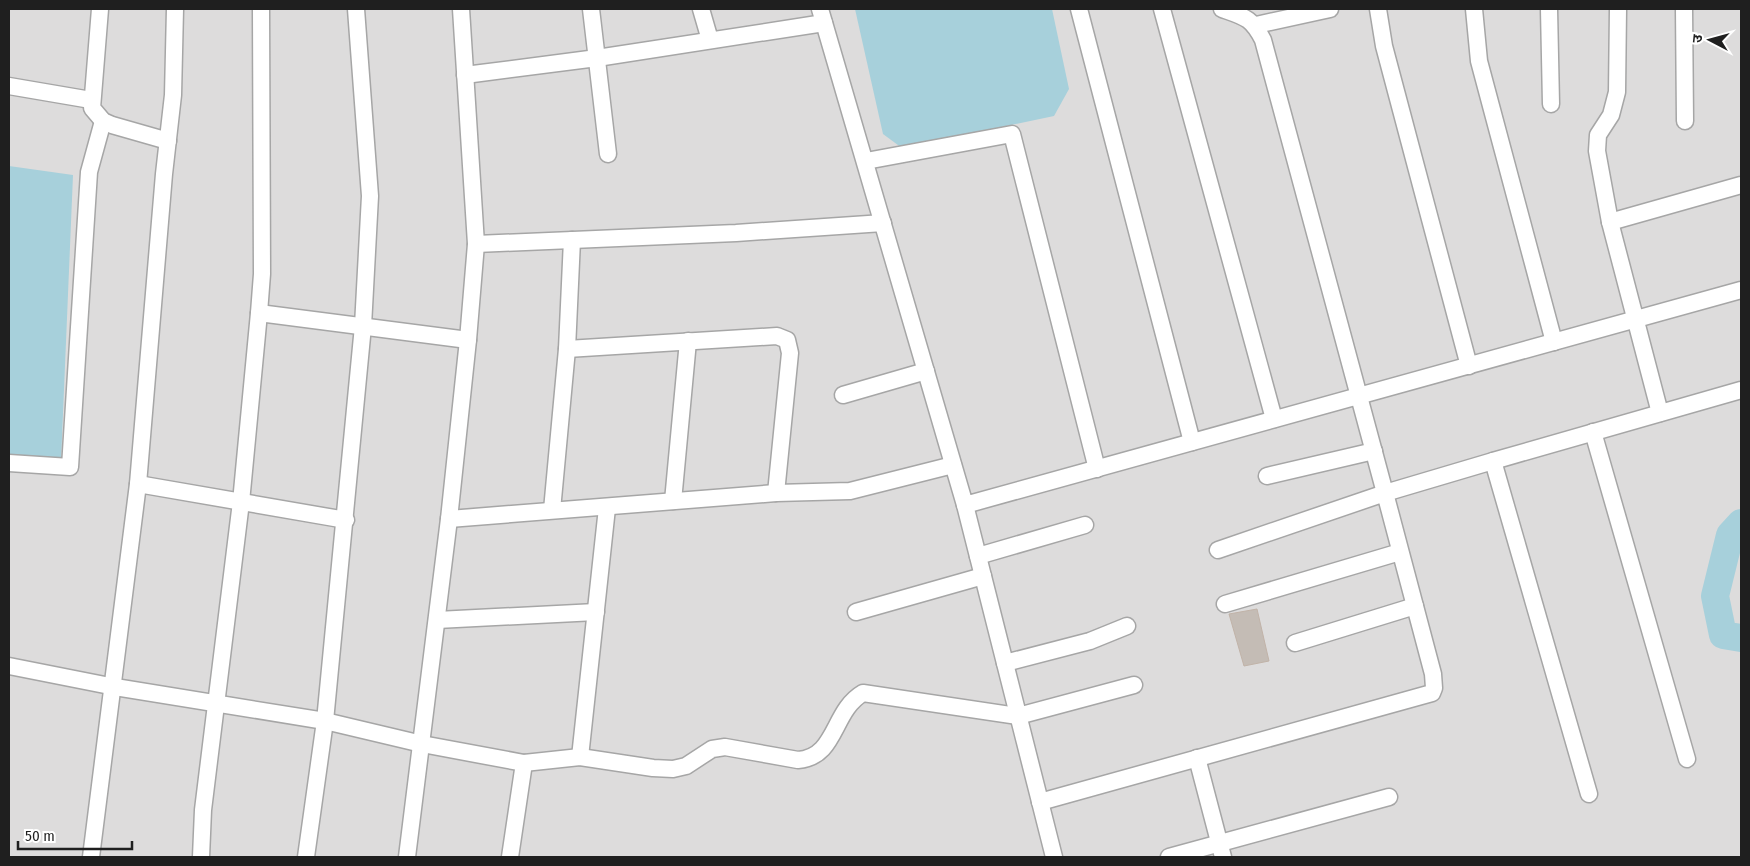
<svg xmlns="http://www.w3.org/2000/svg" width="1750" height="866" font-family="'Fira Sans Condensed','Noto Sans Devanagari',sans-serif">
  <style>
    .residential { fill: #dddcdc }
    .water { fill: #a7d0db }
    .lines { fill: none; stroke-linecap: round; stroke-linejoin: round }
    .river { stroke: #a7d0db; stroke-width: 28 }
    .building { fill: #c4bcb5; stroke: #c1b3a8 }
    .street-casing { stroke: #a6a6a6; stroke-width: 19 }
    .street { stroke: #fff; stroke-width: 16 }
  </style>
  <rect width="100%" height="100%" fill="#efece6"/>
  <rect class="residential" x="9" y="9" width="1732" height="848"/>
  <g class="water">
    <polygon points="855,9 1052,9 1069,89 1054,116 902,148 883,134"/>
    <polygon points="9,166 73,175 61,461 9,456"/>
  </g>
  <g class="lines">
    <polyline class="river" points="1741,523 1730,535 1715,596 1723,635 1741,638"/>
  </g>
  <polygon class="building" points="1257,609 1269,661 1244,666 1229,614"/>
  <g class="lines">
    <defs>
      <g id="street">
        <polyline points="100,9 92,108 103,121 112,125 168,141"/>
        <polyline points="591,9 608,154"/>
        <polyline points="701,9 710,40"/>
        <polyline points="820,9 965,505 1741,290"/>
        <polyline points="1079,9 1192,442"/>
        <polyline points="1162,9 1274,419"/>
        <path d="M1222 9C1245 17 1252 18 1263 40L1385 493 1493 461"/>
        <polyline points="1378,9 1384,46 1469,366"/>
        <polyline points="1474,9 1479,61 1554,342"/>
        <polyline points="1549,9 1551,104"/>
        <polyline points="1618,9 1617,92 1611,115 1598,135 1597,151 1610,222 1660,413"/>
        <polyline points="1684,9 1685,121"/>
        <polyline points="1256,25 1330,9"/>
        <polyline points="465,75 597,58 824,23"/>
        <polyline points="9,86 91,100"/>
        <polyline points="866,161 1012,134 1097,469"/>
        <polyline points="1610,222 1741,185"/>
        <polyline points="476,244 736,233 883,223"/>
        <polyline points="259,313 468,340"/>
        <polyline points="567,349 777,336 787,340 790,353 776,493"/>
        <polyline points="843,395 926,371"/>
        <polyline points="1593,432 1687,759"/>
        <polyline points="9,463 70,467 89,172 103,121"/>
        <polyline points="1267,476 1374,451"/>
        <polyline points="138,484 346,520"/>
        <polyline points="673,501 688,341"/>
        <polyline points="965,505 1054,857"/>
        <polyline points="552,510 567,349 572,240"/>
        <polyline points="449,519 776,493 850,491 953,465"/>
        <polyline points="978,556 1085,525"/>
        <polyline points="1225,604 1400,552"/>
        <polyline points="856,612 983,576"/>
        <polyline points="437,620 596,612"/>
        <polyline points="1295,643 1415,606"/>
        <polyline points="1005,663 1090,641 1127,626"/>
        <path d="M9 666 115 687 325 721 422 744 524 763 580 757 653 768 673 769 686 766 712 749 725 747 798 760C837 757 832 711 863 693L1018 716 1134 685"/>
        <polyline points="580,757 607,508"/>
        <polyline points="1197,758 1223,857"/>
        <polyline points="1589,794 1493,461 1741,390"/>
        <polyline points="1040,802 1432,693 1434,688 1433,674 1385,493 1218,550"/>
        <polyline points="91,857 138,484 164,174 173,95 175,9"/>
        <polyline points="201,857 203,810 241,502 259,313 262,274 261,9"/>
        <polyline points="306,857 325,721 363,326 370,196 356,9"/>
        <polyline points="407,857 449,519 468,340 476,244 461,9"/>
        <polyline points="510,857 524,763"/>
        <polyline points="1169,857 1389,797"/>
      </g>
    </defs>
    <use href="#street" class="street-casing"/>
    <use href="#street" class="street"/>
  </g>
  <rect width="1750" height="866" fill="none" stroke="#1f1f1f" stroke-width="20"/>
  <g transform="translate(1710 40) rotate(276)" stroke="#ffffff" stroke-width="4" paint-order="stroke">
  <path d="M0-4L9 19L0 12L-9 19Z" fill="#1f1f1f"/>
  <text y="-8" font-size="14" font-weight="bold" text-anchor="middle" fill="#1f1f1f">उ</text>
  </g>
  <path d="M18 841v8h114v-8" fill="none" stroke="#1f1f1f" stroke-width="2.5"/>
  <text x="25" y="841" font-size="15" fill="#1f1f1f" stroke="#ffffff" stroke-width="4" paint-order="stroke">50 m</text>
</svg>
